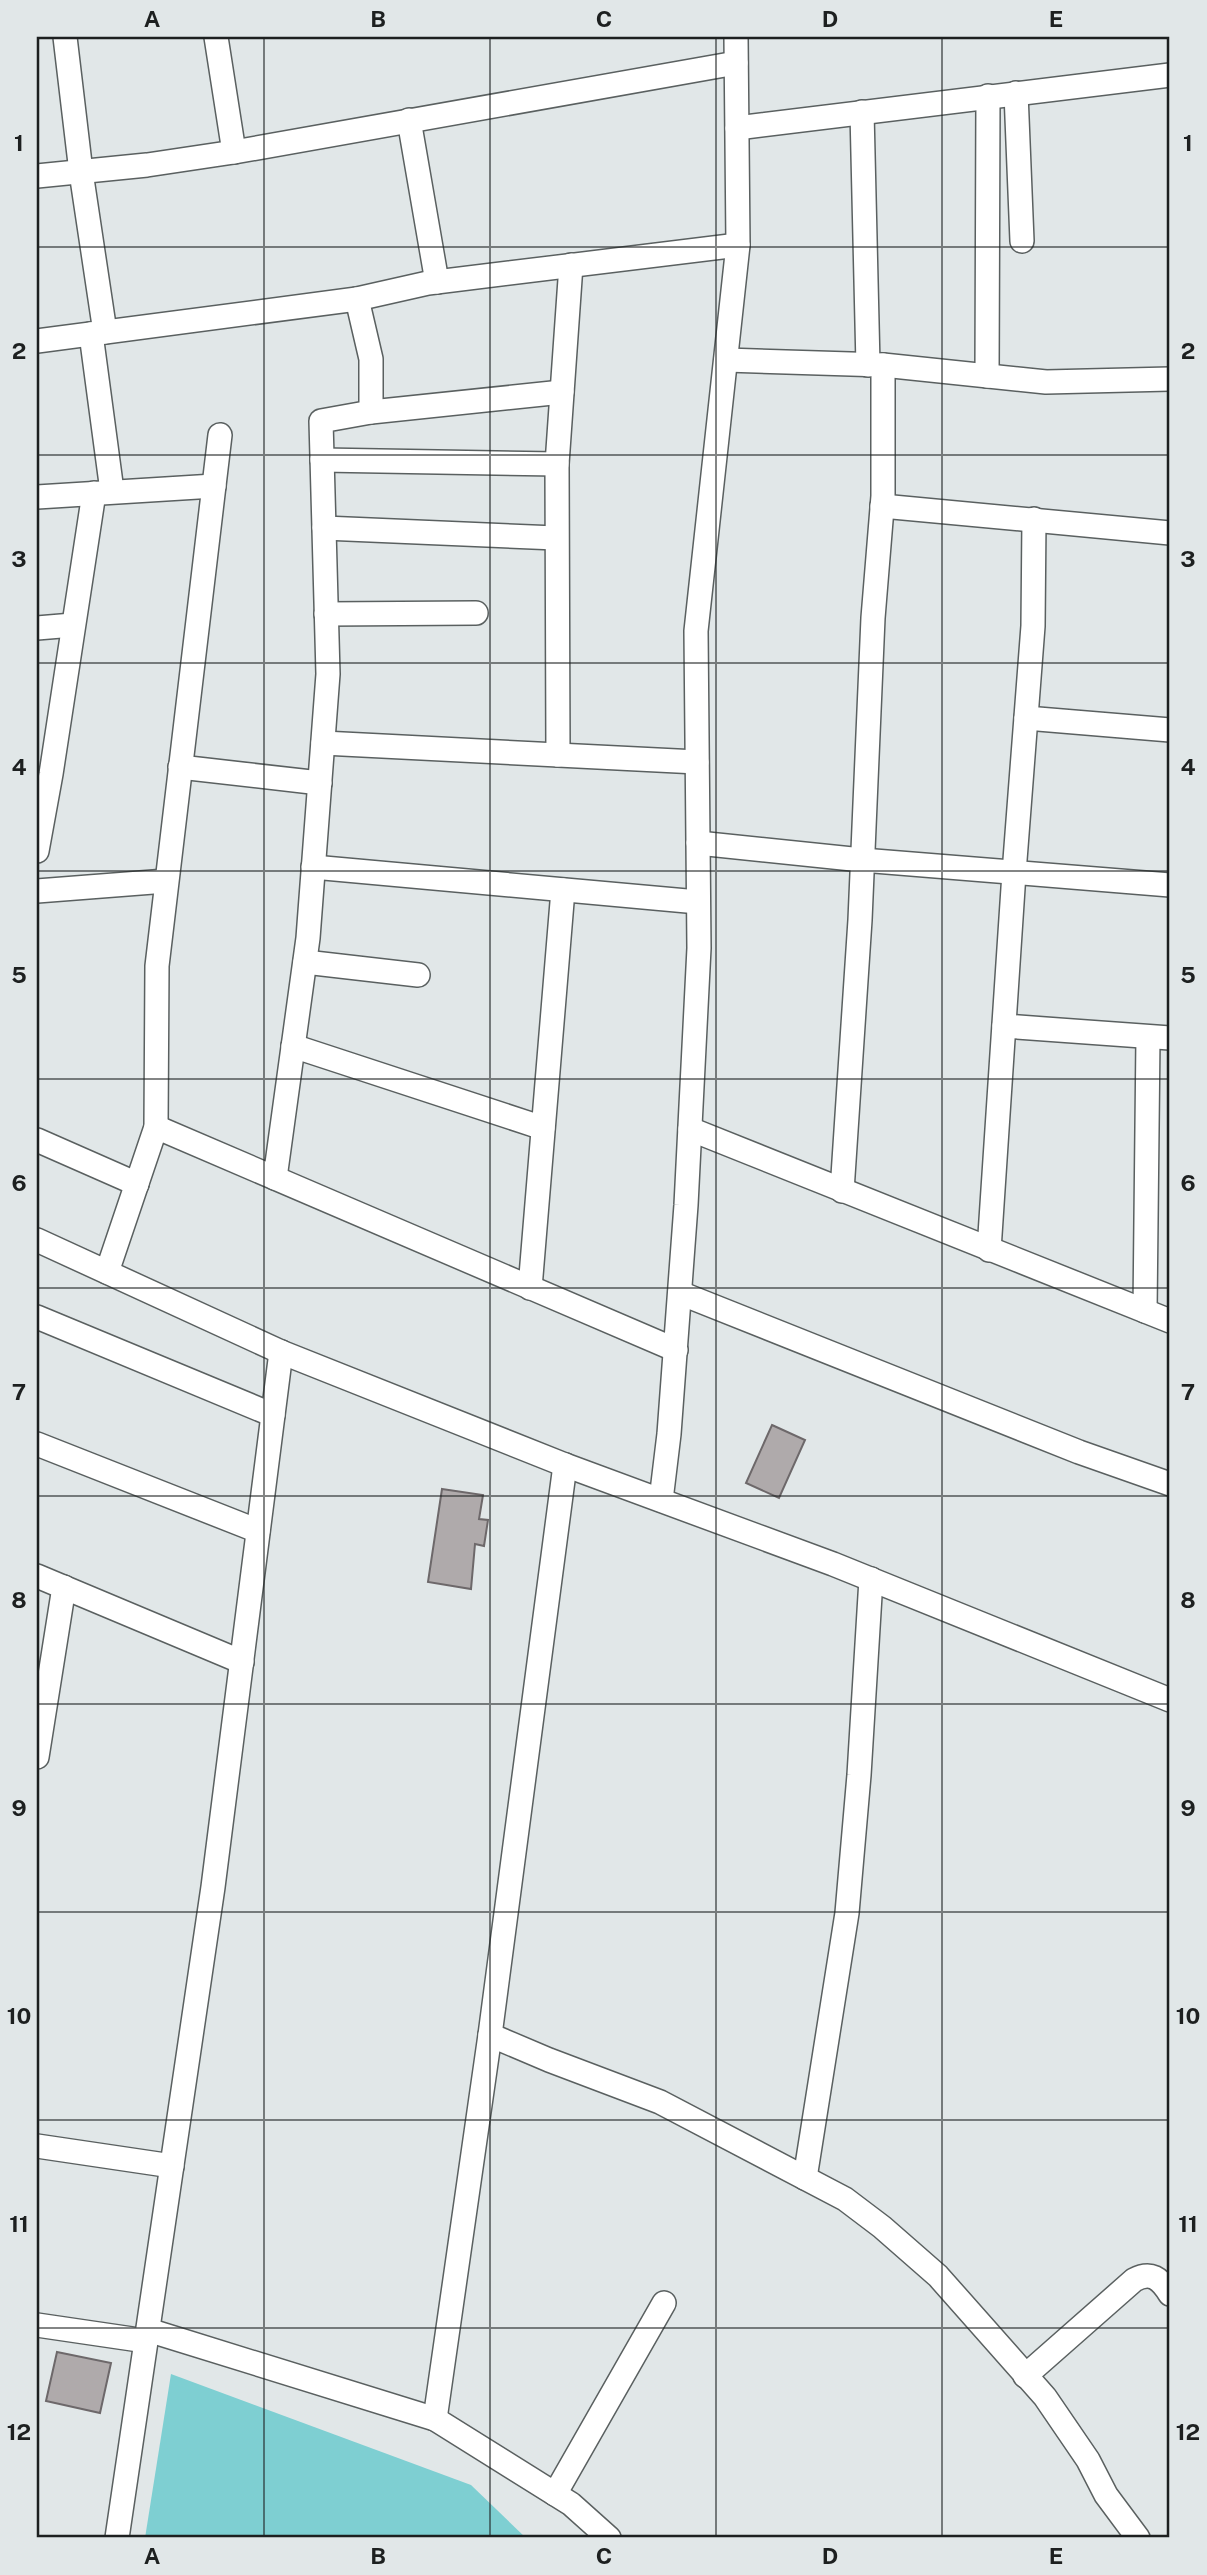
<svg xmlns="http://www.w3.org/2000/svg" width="1207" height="2575" font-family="'Public Sans',sans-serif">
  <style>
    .green { fill: #7ecfd2 }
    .building { fill: #afaaab; stroke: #6d686a; stroke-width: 2 }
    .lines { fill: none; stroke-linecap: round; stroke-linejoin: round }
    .minor-casing { stroke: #5a6060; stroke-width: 26 }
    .minor { stroke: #fff; stroke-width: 23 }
    .grid { fill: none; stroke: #1d2020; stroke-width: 2; stroke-opacity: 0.55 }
    .neatline { fill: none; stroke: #1d2020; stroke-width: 2.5 }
    .grid-label { font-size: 23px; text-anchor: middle; font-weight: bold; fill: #1d2020 }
  </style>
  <rect width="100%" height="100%" fill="#e1e7e8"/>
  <polygon class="green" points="171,2374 471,2485 526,2538 145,2538"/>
  <g class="building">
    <polygon points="772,1425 805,1440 779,1498 746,1483"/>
    <polygon points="442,1489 483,1495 479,1519 488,1520 484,1546 475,1544 471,1589 428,1582"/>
    <polygon points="57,2352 111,2363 100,2413 46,2401"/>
  </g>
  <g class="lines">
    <defs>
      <g id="minor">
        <polyline points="65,37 81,172 105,332"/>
        <polyline points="216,37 234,152"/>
        <polyline points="1016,93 1022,241"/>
        <polyline points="862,112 868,365"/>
        <polyline points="409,120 437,282"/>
        <polyline points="737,128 1170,75"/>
        <polyline points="37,176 147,165 234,152 736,63"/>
        <polyline points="91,334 112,491"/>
        <polyline points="37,341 357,299 428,283 738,245"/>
        <polyline points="726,360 883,365 1046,382 1170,379"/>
        <polyline points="987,376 988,96"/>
        <polyline points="371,412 562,392"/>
        <polyline points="322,460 557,464"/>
        <polyline points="37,497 214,486"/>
        <polyline points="882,506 1170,533"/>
        <polyline points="324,528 556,538"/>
        <polyline points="326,614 476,613"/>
        <polyline points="37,628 73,625"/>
        <polyline points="1026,718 1170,730"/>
        <polyline points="323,743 697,762"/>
        <polyline points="558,755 557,464 571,265"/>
        <polyline points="180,767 320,783"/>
        <polyline points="698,843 862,860 1170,885"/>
        <polyline points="37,851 51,774 94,493"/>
        <polyline points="313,867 698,902"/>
        <polyline points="37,891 166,881"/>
        <polyline points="305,962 418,975"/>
        <polyline points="1004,1026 1170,1038"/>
        <polyline points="293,1046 543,1128"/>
        <polyline points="156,1127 676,1350"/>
        <polyline points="690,1129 1170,1321"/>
        <polyline points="37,1140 137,1184"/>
        <polyline points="275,1178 308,938 328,674 321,421 371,412 371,359 357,299"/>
        <polyline points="842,1191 860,920 873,618 883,496 883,365"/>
        <polyline points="37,1240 281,1352 565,1465 833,1564 1170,1700"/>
        <polyline points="989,1250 1014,873 1033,626 1034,519"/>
        <polyline points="107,1272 156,1127 157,966 220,435"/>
        <polyline points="530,1288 563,890"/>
        <polyline points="680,1293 1079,1452 1170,1484"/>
        <polyline points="1145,1311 1148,1037"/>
        <polyline points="37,1317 273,1415"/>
        <polyline points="37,1444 258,1531"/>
        <polyline points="661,1500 669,1434 686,1205 699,948 696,631 738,245 736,37"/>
        <polyline points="37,1576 242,1662"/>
        <polyline points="37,1757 64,1587"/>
        <polyline points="490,2035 549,2060 660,2102 845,2199 882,2227 938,2276 1045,2397 1088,2460 1106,2495 1138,2538"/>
        <polyline points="37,2146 172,2166"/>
        <polyline points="805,2178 847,1913 859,1775 871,1579"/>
        <polyline points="37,2325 146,2341"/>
        <polyline points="148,2330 435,2419 571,2504 609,2538"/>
        <path d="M1025 2376 1134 2280C1151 2271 1160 2278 1170 2294"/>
        <polyline points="435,2419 490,2035 565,1465"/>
        <polyline points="555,2494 664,2303"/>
        <polyline points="117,2538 213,1887 281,1352"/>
      </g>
    </defs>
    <use href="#minor" class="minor-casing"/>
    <use href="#minor" class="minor"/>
  </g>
  <path class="grid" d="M264 37V2538M490 37V2538M716 37V2538M942 37V2538M37 247H1170M37 455H1170M37 663H1170M37 871H1170M37 1079H1170M37 1288H1170M37 1496H1170M37 1704H1170M37 1912H1170M37 2120H1170M37 2328H1170"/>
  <rect width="1207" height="2575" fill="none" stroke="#e1e7e8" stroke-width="77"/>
  <rect x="38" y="38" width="1130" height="2498" class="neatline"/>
  <g class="grid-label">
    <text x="152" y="27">A</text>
    <text x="378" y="27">B</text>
    <text x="604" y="27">C</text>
    <text x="830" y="27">D</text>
    <text x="1056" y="27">E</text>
    <text x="19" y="151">1</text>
    <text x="1188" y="151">1</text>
    <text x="19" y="359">2</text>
    <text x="1188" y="359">2</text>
    <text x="19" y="567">3</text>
    <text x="1188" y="567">3</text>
    <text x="19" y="775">4</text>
    <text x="1188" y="775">4</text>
    <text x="19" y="983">5</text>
    <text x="1188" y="983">5</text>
    <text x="19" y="1191">6</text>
    <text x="1188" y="1191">6</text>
    <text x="19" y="1400">7</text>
    <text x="1188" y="1400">7</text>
    <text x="19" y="1608">8</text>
    <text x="1188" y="1608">8</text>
    <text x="19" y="1816">9</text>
    <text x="1188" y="1816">9</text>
    <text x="19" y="2024">10</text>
    <text x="1188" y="2024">10</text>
    <text x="19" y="2232">11</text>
    <text x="1188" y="2232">11</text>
    <text x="19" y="2440">12</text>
    <text x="1188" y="2440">12</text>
    <text x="152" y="2564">A</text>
    <text x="378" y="2564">B</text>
    <text x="604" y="2564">C</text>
    <text x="830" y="2564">D</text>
    <text x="1056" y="2564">E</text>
  </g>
</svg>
